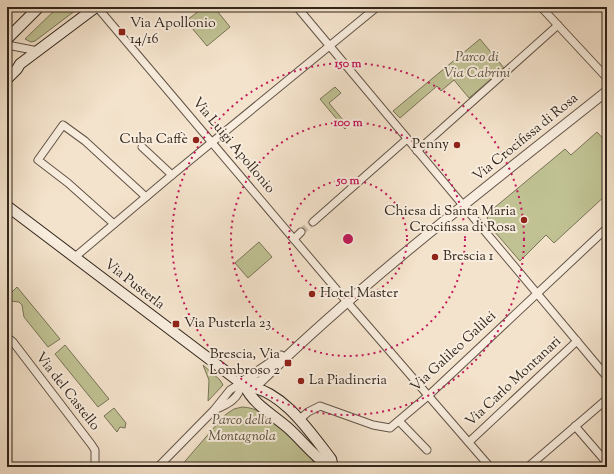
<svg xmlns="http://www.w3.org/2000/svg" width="614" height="474" font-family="'Sorts Mill Goudy',serif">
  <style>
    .green { fill: #c0c294; stroke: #787458 }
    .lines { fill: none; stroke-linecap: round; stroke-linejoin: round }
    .stream { stroke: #757f80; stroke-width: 2.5 }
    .minor-tunnel { stroke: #cdbda9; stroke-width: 7; stroke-dasharray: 7 3.5; stroke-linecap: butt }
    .minor-casing { stroke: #625447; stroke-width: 9 }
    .tertiary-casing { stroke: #625447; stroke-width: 11 }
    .secondary-casing { stroke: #31251b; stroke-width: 12 }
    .minor { stroke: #f8edde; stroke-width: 7 }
    .tertiary { stroke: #f8edde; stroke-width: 9 }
    .secondary { stroke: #f8edde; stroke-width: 10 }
    .ring { fill: none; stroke: #c2185b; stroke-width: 2; stroke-dasharray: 2 4 }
    .poi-dot { fill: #8f2418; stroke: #f8edde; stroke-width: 1.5 }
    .labels { text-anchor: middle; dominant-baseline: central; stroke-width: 4; stroke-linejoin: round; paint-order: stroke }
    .poi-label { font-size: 14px; fill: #31251b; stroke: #f8edde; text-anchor: start }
    .park-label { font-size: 14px; font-style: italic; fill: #554c39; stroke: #f8edde }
    .street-label { font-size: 14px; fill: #31251b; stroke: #f8edde }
    .centre { fill: #c2185b; stroke: #f8edde; stroke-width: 2 }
    .ring-label { font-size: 12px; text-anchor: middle; font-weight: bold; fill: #c2185b; stroke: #f8edde; stroke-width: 4; stroke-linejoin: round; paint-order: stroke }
  </style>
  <rect width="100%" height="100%" fill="#f4e3cc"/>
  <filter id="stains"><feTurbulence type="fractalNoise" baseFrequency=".005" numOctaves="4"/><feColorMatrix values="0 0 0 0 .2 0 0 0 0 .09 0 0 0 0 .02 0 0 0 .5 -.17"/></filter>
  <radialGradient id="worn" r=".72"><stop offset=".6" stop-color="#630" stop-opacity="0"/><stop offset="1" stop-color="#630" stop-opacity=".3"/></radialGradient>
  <g class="green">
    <polygon points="58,7 80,7 35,41 31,42 25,39"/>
    <polygon points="204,7 214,7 230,27 207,46 186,21"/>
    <polygon points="480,39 504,68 469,98 454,80 441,91 437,86 400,118 393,111"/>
    <polygon points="335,87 341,93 329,103 348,126 345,129 320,99"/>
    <polygon points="597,132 607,143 607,194 554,243 546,235 520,261 487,223 488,213 565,149 571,155"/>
    <polygon points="259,242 272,257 248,278 235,263"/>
    <polygon points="17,287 60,339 48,347 24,317 22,305 19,302 10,301 7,297"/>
    <polygon points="65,345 109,399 98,407 55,354"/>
    <polygon points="203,365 220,380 223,385 208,401 209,380"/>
    <path d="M242 407C270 407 302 447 318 467H180L225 415 234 409Z"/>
    <polygon points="114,408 126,423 125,428 120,427 117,432 104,416"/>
  </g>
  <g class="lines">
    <polyline class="stream" points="7,54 9,52"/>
    <polyline class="minor-tunnel" points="301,232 313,222"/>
    <defs>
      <g id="minor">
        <polyline points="97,7 342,296 490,467"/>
        <polyline points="297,7 607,377"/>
        <polyline points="541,7 607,78"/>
        <polyline points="7,45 38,51"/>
        <polyline points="142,147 172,175"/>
        <polyline points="417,151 558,25"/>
        <polyline points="313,222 407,139"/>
        <polyline points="114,224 68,183 38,160 63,125 85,141 146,197"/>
        <polyline points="294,239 301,232"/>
        <polyline points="75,257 172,175 377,7"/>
        <polyline points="7,337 13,342 91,444 95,450 95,467"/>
        <polyline points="300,419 308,412 320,406 373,425 390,428 429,395 607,228"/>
        <polyline points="399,421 427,450"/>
        <polyline points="575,426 607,463"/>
        <polyline points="469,442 577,341"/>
        <path d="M158 467 214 410 230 390 241 383C241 398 227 405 214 410"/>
        <polyline points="528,467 607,399"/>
      </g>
      <g id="tertiary">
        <path d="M241 383 260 382C368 277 489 185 607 91"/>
        <polyline points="241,383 281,356"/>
      </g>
      <g id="secondary">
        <polyline points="7,39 39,7"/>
        <polyline points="7,79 17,69 20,64 96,7"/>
        <path d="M7 206 245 386C253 404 272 414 287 427 302 440 313 456 330 467"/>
        <path d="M245 386C282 389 310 432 331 459L333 467"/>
      </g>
    </defs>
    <use href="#minor" class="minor-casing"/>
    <use href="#tertiary" class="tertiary-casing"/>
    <use href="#secondary" class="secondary-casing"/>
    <use href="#minor" class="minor"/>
    <use href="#tertiary" class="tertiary"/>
    <use href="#secondary" class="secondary"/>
  </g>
  <g class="ring">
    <circle cx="348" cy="239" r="59"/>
    <circle cx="348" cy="239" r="117"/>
    <circle cx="348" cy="239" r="176"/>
  </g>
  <g class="poi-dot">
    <rect x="118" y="28" width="8" height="8" rx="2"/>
    <circle cx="196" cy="140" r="4"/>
    <circle cx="457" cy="145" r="4"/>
    <circle cx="524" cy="220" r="4"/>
    <circle cx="435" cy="257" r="4"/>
    <circle cx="312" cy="294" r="4"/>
    <rect x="172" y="320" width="8" height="8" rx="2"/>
    <rect x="284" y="359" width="8" height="8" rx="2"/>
    <circle cx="301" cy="381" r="4"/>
  </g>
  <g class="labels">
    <g class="poi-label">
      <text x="130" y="24">Via Apollonio<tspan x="130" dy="16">14/16</tspan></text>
      <text x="188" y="140" text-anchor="end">Cuba Caffè</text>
      <text x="449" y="145" text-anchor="end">Penny</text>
      <text x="516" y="212" text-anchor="end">Chiesa di Santa Maria<tspan x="516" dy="16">Crocifissa di Rosa</tspan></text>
      <text x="443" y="257">Brescia 1</text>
      <text x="320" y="294">Hotel Master</text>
      <text x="184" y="324">Via Pusterla 23</text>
      <text x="280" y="355" text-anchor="end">Brescia, Via<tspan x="280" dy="16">Lombroso 2</tspan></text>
      <text x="309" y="381">La Piadineria</text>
    </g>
    <g class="park-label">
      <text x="477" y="58">Parco di<tspan x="477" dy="16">Via Cabrini</tspan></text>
      <text x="242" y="421">Parco della<tspan x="242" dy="16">Montagnola</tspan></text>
    </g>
    <g class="street-label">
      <text transform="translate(526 138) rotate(-39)">Via Crocifissa di Rosa</text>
      <text transform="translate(233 146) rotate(50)">Via Luigi Apollonio</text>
      <text transform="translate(134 285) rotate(38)">Via Pusterla</text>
      <text transform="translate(454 352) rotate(-43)">Via Galileo Galilei</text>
      <text transform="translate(514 382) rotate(-43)">Via Carlo Montanari</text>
      <text transform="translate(67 392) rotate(52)">Via del Castello</text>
    </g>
  </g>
  <circle cx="348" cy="239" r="6" class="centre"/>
  <g class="ring-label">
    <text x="348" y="67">150 m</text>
    <text x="348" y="126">100 m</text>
    <text x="348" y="184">50 m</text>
  </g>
  <rect width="614" height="474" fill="none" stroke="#f4e3cc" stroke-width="24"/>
  <rect x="8" y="8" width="598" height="458" fill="none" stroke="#31251b" stroke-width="2"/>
  <rect x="12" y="12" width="590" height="450" fill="none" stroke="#31251b"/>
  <rect width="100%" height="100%" filter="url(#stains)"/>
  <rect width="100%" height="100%" fill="url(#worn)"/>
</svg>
